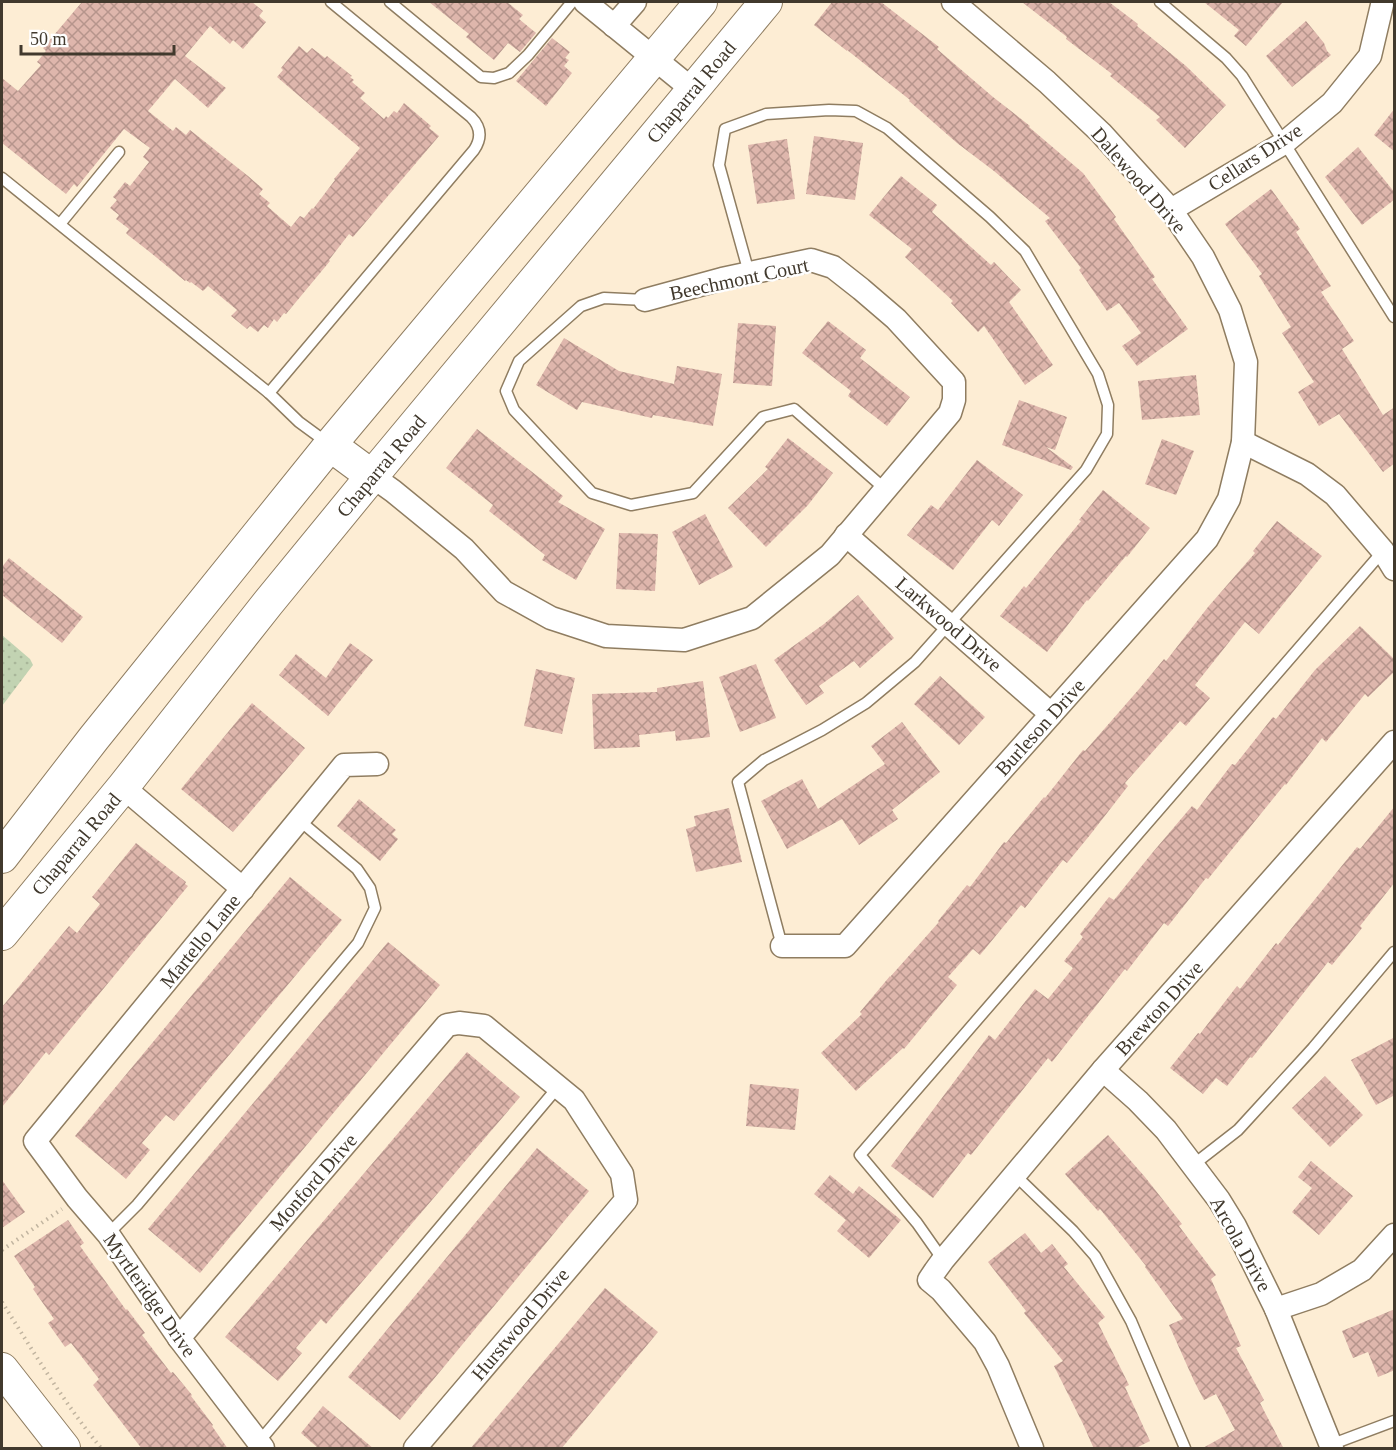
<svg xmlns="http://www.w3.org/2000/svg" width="1396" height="1450" font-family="'Times New Roman',serif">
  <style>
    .park { fill: url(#park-dots) }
    .building { fill: url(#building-cross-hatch) }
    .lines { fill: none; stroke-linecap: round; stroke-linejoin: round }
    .lane-casing { stroke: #8f7d61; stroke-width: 13 }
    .street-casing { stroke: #8f7d61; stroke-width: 25 }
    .secondary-casing { stroke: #8f7d61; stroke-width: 34 }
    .path { stroke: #c2b5a0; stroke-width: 4; stroke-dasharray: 1.5 4.5; stroke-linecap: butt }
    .lane { stroke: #fff; stroke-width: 10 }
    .street { stroke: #fff; stroke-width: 22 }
    .secondary { stroke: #fff; stroke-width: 32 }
    .labels { text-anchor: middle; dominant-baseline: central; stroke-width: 5; stroke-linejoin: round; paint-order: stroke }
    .street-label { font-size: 20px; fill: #41392d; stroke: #fff }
  </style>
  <defs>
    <pattern id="park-dots" width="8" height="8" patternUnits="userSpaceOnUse" patternTransform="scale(1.5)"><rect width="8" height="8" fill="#c2d3b2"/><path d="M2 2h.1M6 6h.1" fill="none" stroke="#a8b699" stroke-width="1.8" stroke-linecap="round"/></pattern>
    <pattern id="building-cross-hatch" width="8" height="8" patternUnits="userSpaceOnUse" patternTransform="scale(1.5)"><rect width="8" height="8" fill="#deb6ac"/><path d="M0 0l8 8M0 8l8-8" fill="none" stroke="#b6958c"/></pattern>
  </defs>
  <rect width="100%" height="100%" fill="#fdedd4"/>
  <polygon class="park" points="2,635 30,659 33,665 2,706"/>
  <g class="building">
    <polygon points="82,2 252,2 263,11 259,16 266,22 243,49 233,40 230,44 210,26 185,56 226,88 208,108 175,79 148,111 173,131 176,127 186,135 190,130 248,176 263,189 259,194 270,203 267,206 291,227 300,216 304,218 312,208 313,209 335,180 334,179 360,148 277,77 283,70 281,68 299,46 307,53 312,48 325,58 327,56 352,76 350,77 354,80 352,82 365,93 360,98 384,119 386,116 388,118 394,111 397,113 404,103 431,126 429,128 439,136 353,237 349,234 329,260 330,261 286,314 284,313 277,322 274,319 268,328 264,325 258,332 250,326 247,329 231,316 237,310 208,286 203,291 191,282 190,283 186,280 185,281 151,253 128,235 126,233 129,229 116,219 119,215 110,208 117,200 113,197 125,182 130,186 149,162 143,157 150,148 124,129 77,187 74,184 66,194 2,143 2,78 18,91 41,65 37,62 46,51 43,48"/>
    <polygon points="429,2 507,2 523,15 519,19 536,33 520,52 508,43 494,60 466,37 469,34"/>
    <polygon points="832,2 881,2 939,47 937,49 993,97 1030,126 1029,127 1083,173 1116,217 1114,219 1155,277 1152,279 1188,329 1137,366 1122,346 1141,333 1119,303 1107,311 1079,270 1081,268 1045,221 1050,218 994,171 957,143 909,101 910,100 847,50 847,51 814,25"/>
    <polygon points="1022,2 1109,2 1138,24 1137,26 1186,66 1226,105 1185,148 1156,120 1160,117 1110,76 1112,74 1066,39 1067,37"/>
    <polygon points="1204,2 1283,2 1246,46 1234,36 1239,30"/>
    <polygon points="1306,21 1324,43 1327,51 1331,55 1292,87 1266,56"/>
    <polygon points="552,38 570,52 565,58 569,60 564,66 572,73 546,106 516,81"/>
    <polygon points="1395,108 1395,152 1374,135"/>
    <polygon points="814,136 863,143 855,200 806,194"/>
    <polygon points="787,139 795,199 757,204 748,145"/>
    <polygon points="1358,147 1395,193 1395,199 1362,225 1325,177"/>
    <polygon points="901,176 937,205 932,212 991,265 994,262 1021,290 1009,302 1053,365 1025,385 984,326 978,332 951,303 953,301 905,257 912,249 869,215"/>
    <polygon points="1271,189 1300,229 1296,232 1331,286 1321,292 1354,341 1342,349 1383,415 1395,407 1395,463 1383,472 1339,414 1319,426 1298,392 1314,382 1282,333 1291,327 1259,276 1262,274 1225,224"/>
    <polygon points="828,321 866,350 860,358 910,397 887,426 848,396 851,391 802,353"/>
    <polygon points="738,323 776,326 772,386 733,383"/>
    <polygon points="564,338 619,371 674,384 677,366 722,374 713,426 653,415 652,418 582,402 577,410 536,385"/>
    <polygon points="1196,375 1200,415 1142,420 1138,381"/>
    <polygon points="1019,400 1067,417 1055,450 1046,447 1073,467 1071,470 1002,445"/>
    <polygon points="477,429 563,496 558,502 605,529 576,580 542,560 545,555 489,511 493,505 446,468"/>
    <polygon points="788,438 833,473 808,505 766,547 728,508 768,469 765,467"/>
    <polygon points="1162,439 1194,451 1176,495 1145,484"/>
    <polygon points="977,460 1023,495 999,526 992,520 953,570 907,535 931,505 938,510"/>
    <polygon points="1103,490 1150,528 1127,557 1126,556 1088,601 1087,600 1047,652 1000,616 1024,586 1026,588 1081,521 1079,520"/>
    <polygon points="705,514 733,567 699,585 672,532"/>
    <polygon points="1277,521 1322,556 1259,634 1245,622 1195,685 1210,698 1186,726 1180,721 1125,783 1128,786 1090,835 1067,863 1063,860 1025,908 1021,905 980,955 973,949 948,977 957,985 904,1049 903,1048 856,1091 821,1053 862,1014 860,1012 890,976 890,977 939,922 938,921 967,885 970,887 1004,842 1006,843 1044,797 1045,798 1083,750 1085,751 1140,688 1164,659 1166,661 1208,607 1255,553 1253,551"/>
    <polygon points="619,533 658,534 655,591 616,589"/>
    <polygon points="9,558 83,617 62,643 2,595 2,567"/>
    <polygon points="858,595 894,638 860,668 854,661 819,686 824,693 806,705 774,660 824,624"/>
    <polygon points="1360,626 1395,660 1395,671 1368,697 1365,694 1326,742 1322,738 1286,785 1285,784 1208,879 1206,878 1168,926 1164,923 1127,971 1125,969 1052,1062 1048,1058 971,1155 968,1153 933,1198 891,1166 989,1035 995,1040 1035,989 1048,999 1073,968 1064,961 1083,937 1080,934 1109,897 1114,900 1153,852 1192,806 1197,810 1232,764 1235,765 1273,717 1276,719 1315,670"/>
    <polygon points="350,643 373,660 328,716 279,675 296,654 326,678"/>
    <polygon points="756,664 776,718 740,732 719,677"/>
    <polygon points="536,669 575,678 562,734 524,726"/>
    <polygon points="940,676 985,717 959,745 914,704"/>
    <polygon points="703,681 710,737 676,741 675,731 639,735 640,747 594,749 592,694 657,692 657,688"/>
    <polygon points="252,703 305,748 233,832 181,789"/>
    <polygon points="902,722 940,772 892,810 898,819 859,845 842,819 787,849 761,801 802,779 818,809 885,764 871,746"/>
    <polygon points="359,799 396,830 392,834 398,839 380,861 337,826"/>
    <polygon points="1395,806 1395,882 1360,926 1362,928 1332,965 1328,962 1252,1058 1250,1057 1227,1086 1216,1078 1203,1094 1170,1068 1198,1033 1200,1034 1237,986 1240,989 1276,943 1278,945 1357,847 1360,849"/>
    <polygon points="729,808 742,862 696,872 686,829 696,826 694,816"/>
    <polygon points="136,843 186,882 185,884 188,886 49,1055 46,1052 2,1107 2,1007 69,926 77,933 100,904 92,897"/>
    <polygon points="290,877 342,920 174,1121 166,1115 142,1143 150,1150 126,1179 75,1136"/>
    <polygon points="388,942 440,985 200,1273 148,1229"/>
    <polygon points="1395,1037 1395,1095 1376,1105 1351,1060"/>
    <polygon points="467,1052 520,1097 326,1324 321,1319 296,1348 302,1353 278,1381 225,1337"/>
    <polygon points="1325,1076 1363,1115 1330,1147 1292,1108"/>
    <polygon points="750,1084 799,1089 795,1130 746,1126"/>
    <polygon points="1108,1135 1145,1177 1182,1224 1179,1226 1216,1275 1211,1279 1241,1346 1236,1348 1264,1400 1260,1403 1284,1449 1201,1449 1235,1430 1216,1394 1204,1400 1194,1381 1169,1325 1183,1319 1145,1267 1146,1266 1100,1209 1098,1211 1065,1174"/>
    <polygon points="537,1148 589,1191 400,1420 348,1377"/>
    <polygon points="1311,1161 1353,1196 1319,1235 1292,1212 1312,1188 1298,1177"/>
    <polygon points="830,1175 853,1194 859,1186 901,1220 869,1258 837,1231 846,1220 814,1194"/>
    <polygon points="2,1180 25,1212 2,1228"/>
    <polygon points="68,1220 84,1243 80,1246 126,1310 127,1309 145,1333 142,1335 171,1373 173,1372 192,1395 191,1396 213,1425 212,1426 228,1449 142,1449 93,1385 99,1379 71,1343 65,1347 48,1323 54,1319 33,1289 35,1287 14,1256"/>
    <polygon points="1025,1233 1041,1253 1052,1244 1068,1264 1064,1267 1105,1317 1098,1323 1129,1385 1125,1387 1150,1441 1134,1449 1094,1449 1083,1424 1054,1366 1063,1361 1024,1313 1026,1311 988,1262"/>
    <polygon points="605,1288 658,1332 561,1449 470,1449"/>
    <polygon points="1395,1309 1395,1370 1378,1377 1368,1352 1353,1358 1342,1331"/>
    <polygon points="323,1406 374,1449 319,1449 301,1433"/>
  </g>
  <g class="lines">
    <defs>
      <g id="lane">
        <polyline points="390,2 481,77 494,78 509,73 528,55 572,2"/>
        <polyline points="1160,2 1226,58 1242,76 1394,317"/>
        <polyline points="2,178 269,393 299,422 329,444"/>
        <polyline points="60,224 119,152"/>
        <polyline points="749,273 719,165 725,129 766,114 829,110 856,111 887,128 990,217 1025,251 1098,374 1108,405 1107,434 1086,470 915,662 866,703 822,730 764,760 738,782 782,946"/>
        <polyline points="645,300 604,298 581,306 519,361 506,391 514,410 592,493 631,505 693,493 763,417 794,409 885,489"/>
        <path d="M269 393 474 150C482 138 481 127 471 117L331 2"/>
        <polyline points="1193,1165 1238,1130 1313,1048 1394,952"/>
        <polyline points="1015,1175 1073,1231 1095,1256 1131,1321 1185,1448"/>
        <polyline points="108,1234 137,1205 358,943 375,908 370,888 357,869 299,820"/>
        <polyline points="943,1260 917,1223 860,1155 1383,551"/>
        <polyline points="258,1443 558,1087"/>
        <polyline points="1330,1445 1394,1421"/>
      </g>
      <g id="street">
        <polyline points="585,2 693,90"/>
        <polyline points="614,26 635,2"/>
        <polyline points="1171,210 1284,143 1332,103 1370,56 1382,5"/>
        <polyline points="1243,442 1307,474 1335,495 1383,551 1394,569"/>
        <polyline points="372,476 393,491 464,549 504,592 551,618 606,636 684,640 752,618 830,555 950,413 954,400 954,382 896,319 861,289 833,267 811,260 722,279 645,300"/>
        <polyline points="846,535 1051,714"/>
        <polyline points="123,787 243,889"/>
        <polyline points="782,946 845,946 1207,539 1229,499 1243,442 1246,362 1230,310 1203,257 1171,210 1101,133 1047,82 953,2"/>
        <polyline points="1103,1070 1138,1101 1166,1130 1219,1200 1235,1226 1276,1309 1332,1448"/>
        <polyline points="1276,1309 1321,1294 1362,1270 1394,1235"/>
        <polyline points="179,1338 447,1025 459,1023 484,1026 574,1100 622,1174 626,1200 415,1448"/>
        <polyline points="263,1448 179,1338 108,1234 77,1198 35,1141 344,765 377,764"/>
        <polyline points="1032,1448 998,1366 985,1342 941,1290 929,1280 935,1271 943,1260 1103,1070 1394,742"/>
      </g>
      <g id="secondary">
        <polyline points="330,445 372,476"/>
        <polyline points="2,857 94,738 330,445 701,2"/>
        <polyline points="2,934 123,787 268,603 372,476 766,2"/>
        <polyline points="2,1369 64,1448"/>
      </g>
    </defs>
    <use href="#lane" class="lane-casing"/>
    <use href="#street" class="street-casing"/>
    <use href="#secondary" class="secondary-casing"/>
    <g class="path">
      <polyline points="2,1250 62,1209"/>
      <path d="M2 1302C33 1351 64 1403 101 1448"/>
    </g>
    <use href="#lane" class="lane"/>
    <use href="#street" class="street"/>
    <use href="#secondary" class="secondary"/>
  </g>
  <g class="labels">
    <g class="street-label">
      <text transform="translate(691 92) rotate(-50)">Chaparral Road</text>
      <text transform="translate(1255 157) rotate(-33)">Cellars Drive</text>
      <text transform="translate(1139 180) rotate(49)">Dalewood Drive</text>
      <text transform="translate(739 279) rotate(-12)">Beechmont Court</text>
      <text transform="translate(381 466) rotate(-50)">Chaparral Road</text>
      <text transform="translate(949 624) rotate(41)">Larkwood Drive</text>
      <text transform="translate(1040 727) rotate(-48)">Burleson Drive</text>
      <text transform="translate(76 844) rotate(-50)">Chaparral Road</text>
      <text transform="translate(200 941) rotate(-51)">Martello Lane</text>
      <text transform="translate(1159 1008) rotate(-48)">Brewton Drive</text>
      <text transform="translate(313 1182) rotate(-49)">Monford Drive</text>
      <text transform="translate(1241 1244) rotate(61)">Arcola Drive</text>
      <text transform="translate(150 1295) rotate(55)">Myrtleridge Drive</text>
      <text transform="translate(520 1324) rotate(-50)">Hurstwood Drive</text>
    </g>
  </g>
  <rect width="1396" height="1450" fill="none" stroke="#41392d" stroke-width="6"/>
  <path d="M21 45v9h153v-9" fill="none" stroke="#41392d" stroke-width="3"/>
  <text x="30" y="45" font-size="18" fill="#41392d" stroke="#ffffff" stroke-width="4.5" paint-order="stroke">50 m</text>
</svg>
